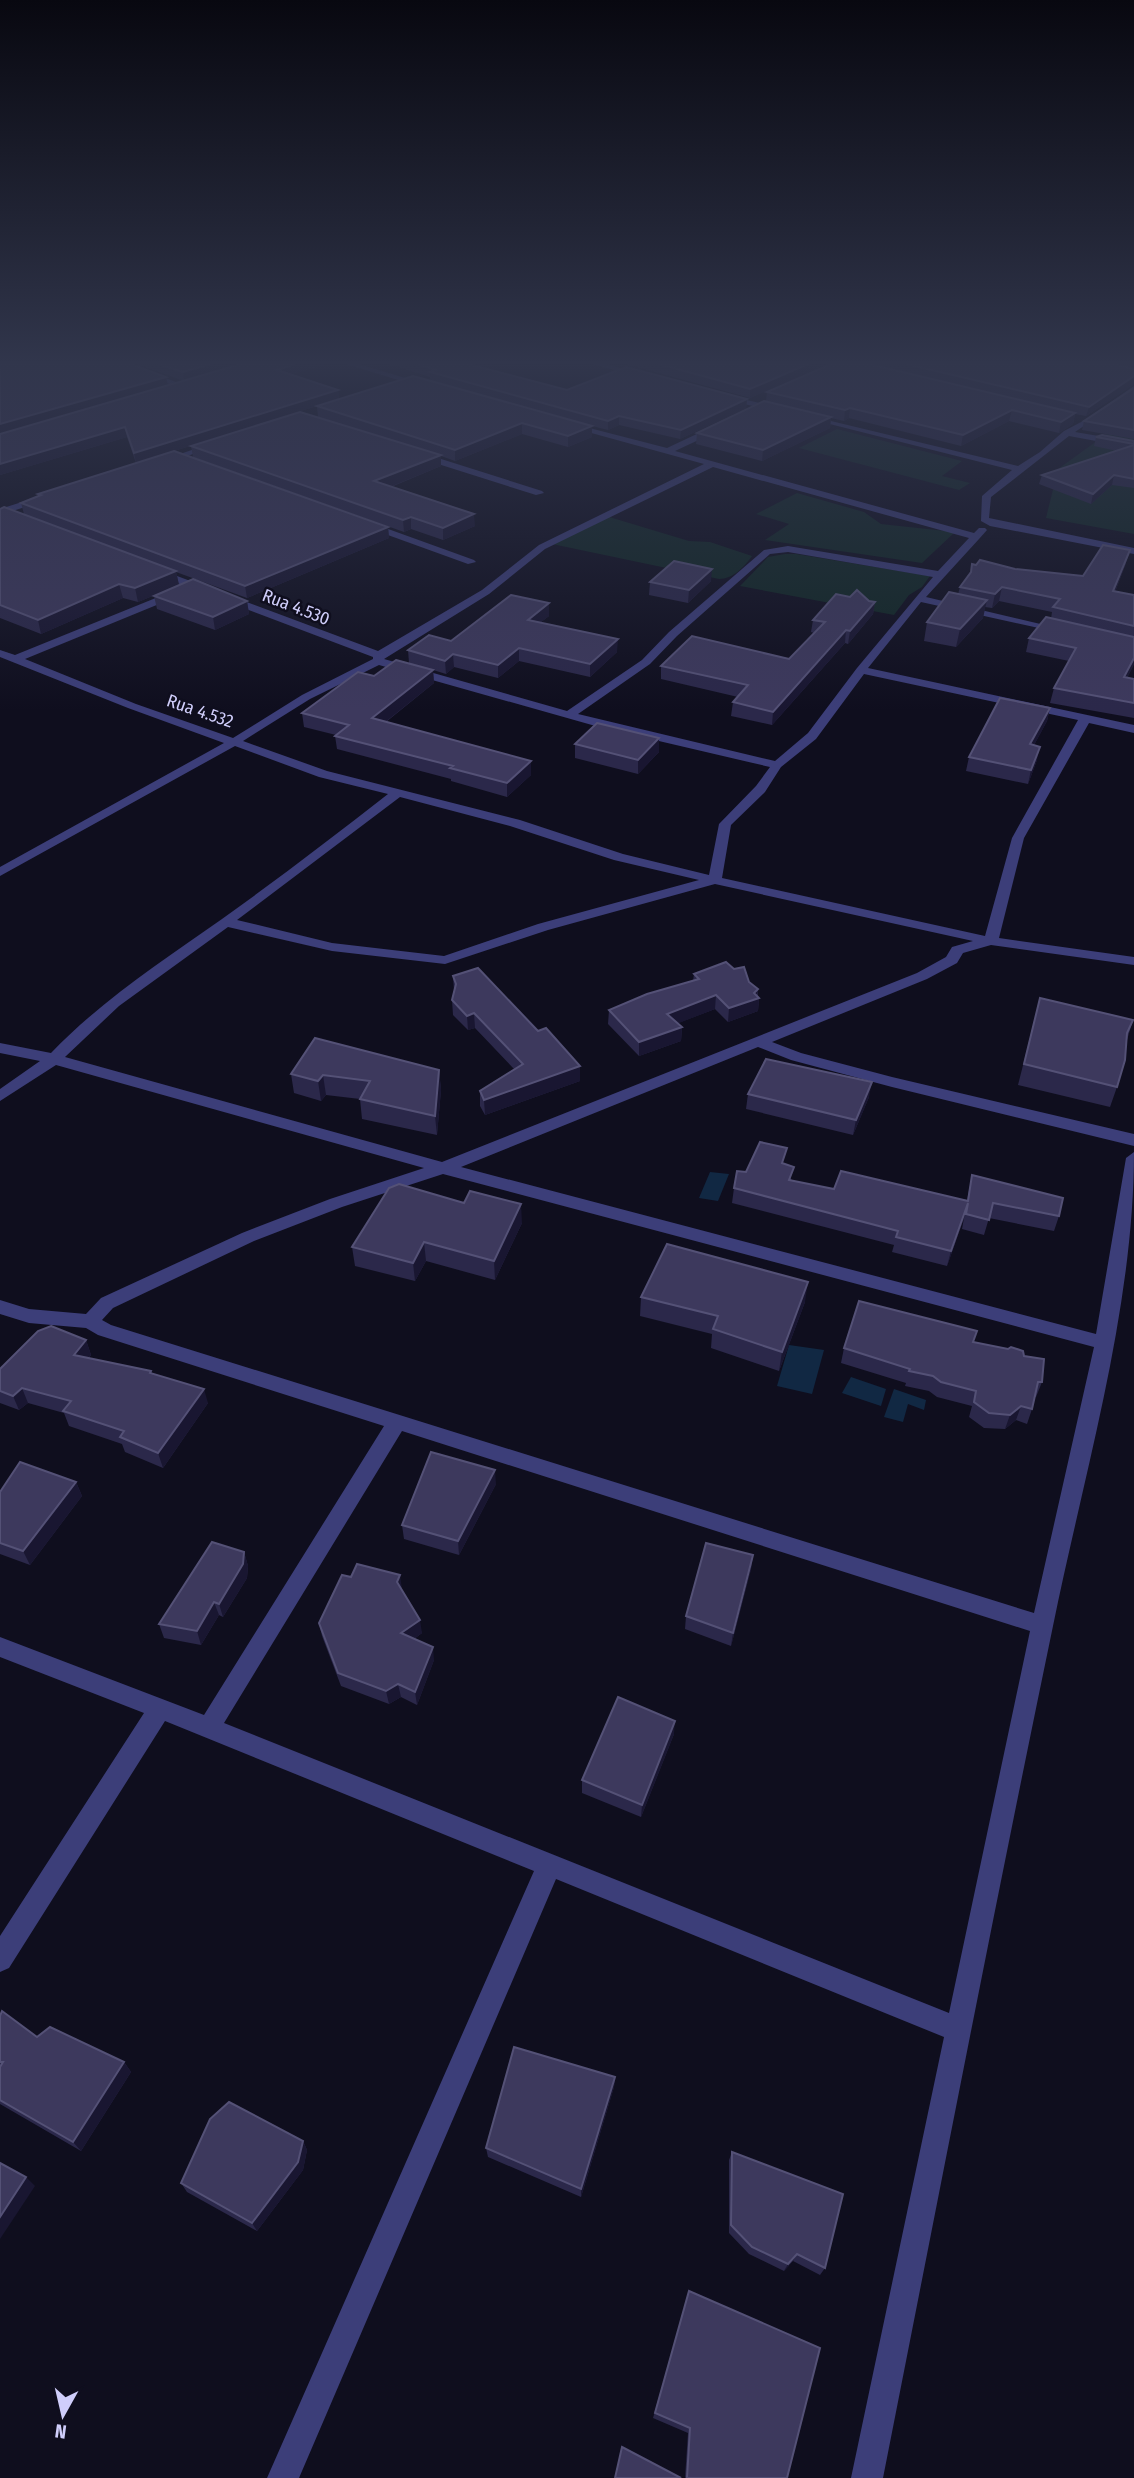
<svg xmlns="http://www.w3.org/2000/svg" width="1134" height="2478" font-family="'Fira Sans Condensed',sans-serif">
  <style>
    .green { fill: #112725 }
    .water { fill: #112843 }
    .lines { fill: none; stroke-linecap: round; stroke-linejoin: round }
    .minor { fill: #3c3e79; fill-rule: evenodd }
    .wall { fill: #2b284a }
    .shaded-wall { fill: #191631 }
    .building { fill: #3d395d; stroke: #545176; stroke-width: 2 }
    .labels { text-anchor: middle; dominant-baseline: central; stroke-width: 5; stroke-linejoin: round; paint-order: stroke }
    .far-street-label { font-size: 18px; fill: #d0cefb; stroke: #0f0e1e }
  </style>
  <rect width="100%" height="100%" fill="#0f0e1e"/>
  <g class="green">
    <polygon points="1134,411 1134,534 1046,518 1058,469 1133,415"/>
    <polygon points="837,429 962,461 942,476 970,483 959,490 799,448"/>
    <polygon points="797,493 864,512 881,524 955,532 922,563 765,540 789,524 756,514"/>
    <path d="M606 516 689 541 710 542 752 556C744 567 733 579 719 579L552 544Z"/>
    <polygon points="785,554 796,554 930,576 922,587 909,595 894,615 740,586 768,557"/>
  </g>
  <g class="water">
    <polygon points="710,1172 729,1174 718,1201 699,1198"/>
    <polygon points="789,1345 824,1350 812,1394 777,1386"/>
    <polygon points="851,1377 886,1389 881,1406 842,1393"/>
    <polygon points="894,1389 926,1400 924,1410 908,1404 903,1422 884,1417"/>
  </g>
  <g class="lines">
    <g class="minor">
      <polygon points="115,364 127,364 187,386 180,388"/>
      <polygon points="346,364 359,364 428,385 421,387"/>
      <polygon points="592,364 606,364 644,375 640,377"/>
      <polygon points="1134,386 1134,392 1075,432 1134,442 1134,448 1069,436 991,497 989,518 1134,548 1134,554 990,526 981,521 982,496 1012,470 802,417 806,415 1018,466 1040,452 1064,431 1085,420"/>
      <polygon points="725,395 782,408 783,410 779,412 722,399"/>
      <path d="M566 422 667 448 716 425H722V429L675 451 974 533 979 528H985L987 530 979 539 926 597 1066 630V634L921 602 868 668 1134 725V733L1089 723 1024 838 999 938 1134 957V965L991 945 963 953 957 963 927 979 772 1042 801 1053 892 1077 1134 1134V1146L892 1087 791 1060 758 1047 461 1167 1096 1334 1126 1158 1134 1152C1134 1309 1084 1473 1053 1626 994 1910 939 2194 883 2478H851L944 2037 556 1879 299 2478H267L534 1871 165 1721 9 1968 0 1972V1936L144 1713 0 1657V1637L204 1715 384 1426 98 1335 86 1328 29 1323 0 1314V1300L29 1309 86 1314 101 1298 242 1233 330 1199 424 1168 56 1065 0 1101V1089L40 1061 0 1053V1043L51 1053C102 1000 162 961 222 919 278 879 333 837 388 794L319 777 235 746 0 876V867L224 743 128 708 0 657V650L15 655 173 591H181V595L25 659 136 704 233 738 302 695 373 659V657L153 574V570H161L378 651 482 590 539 545 704 464 566 426ZM713 467 969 538 938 571 788 546 764 550 669 632 642 660 567 711 384 659 489 594 545 549ZM788 552 933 577 857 668 808 733 775 761 578 714 650 664 677 636 770 554ZM379 665 599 727 770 767 756 786 719 824 709 875 623 854 520 820 327 771 243 741 310 699ZM864 674 1078 720 1012 838 985 936 722 878 731 825 765 792 781 767 816 739ZM400 797 510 826 614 860 699 880 538 924 444 956 332 943 237 920ZM715 884 973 941 952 947 946 957 917 973 442 1162 65 1057 119 1006 228 927 332 951 445 964 548 930ZM443 1174 1094 1347 1034 1613 111 1325 102 1320 113 1308 254 1241 342 1207ZM402 1431 1030 1631 949 2013 224 1723Z"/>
      <polygon points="212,443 219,445 164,464 157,462"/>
      <polygon points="419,452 542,491 544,493 536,495 416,457"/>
      <polygon points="44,495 49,498 47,500 0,515 0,509"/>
      <polygon points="366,521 474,560 476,562 468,564 363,526 363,522"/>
    </g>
  </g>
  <g class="wall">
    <polygon points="136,364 326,364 292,374 338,390 339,399 136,463 127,437 0,475 0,434 166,377 168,386 184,381"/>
    <polygon points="389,364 493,364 483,368 567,390 747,399 746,408 680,439 619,425 608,430 592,426 592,437 568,447 522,434 455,461 441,456 441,466 391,487 475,526 443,540 411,529 404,532 193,457 191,446 318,417 317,406 430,381 430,377"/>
    <polygon points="626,364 827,364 750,398"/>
    <polygon points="831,364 1134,364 1134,384 1086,416 1075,414 1073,424 1059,433 1009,421 961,446 849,418 844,421 831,418 830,428 762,461 696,444 697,433 766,401 767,392"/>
    <polygon points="1134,388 1134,439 1082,430 1084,421"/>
    <polygon points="1096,437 1134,441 1134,488 1112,485 1091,504 1039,484 1042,475 1117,451 1094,446"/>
    <polygon points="38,494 388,527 389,538 247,598 176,572 179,585 138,602 123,598 41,634 0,618 0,509 24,514 21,503 39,496"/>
    <polygon points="1126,563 1115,592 1134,595 1134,664 1127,678 1134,679 1134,718 1050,703 1054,688 1069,661 1026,652 1029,638 1051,619 1052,612 999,601 992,608 985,607 983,618 956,647 924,641 927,622 958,594 960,587 1015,569 1083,576"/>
    <polygon points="711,581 688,603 649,595 650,582"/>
    <polygon points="154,596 247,601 249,614 215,630 157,609"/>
    <polygon points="869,601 875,602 873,614 848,644 845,643 772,725 731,716 733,702 738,697 661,679 661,666 789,659 814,633 811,632 813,620"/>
    <polygon points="549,603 549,616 541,622 617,652 590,677 519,661 498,678 454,667 446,674 433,670 434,683 386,722 531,775 507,797 451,781 451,779 337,749 335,736 336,735 304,727 302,713 374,676 409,663 408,650 451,641"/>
    <polygon points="1050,708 1047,721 1034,745 1037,760 1028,784 966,771 969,757"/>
    <polygon points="659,738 659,752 638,774 575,758 575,744"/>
    <polygon points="694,974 749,982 758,989 758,996 759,998 758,1011 728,1022 715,1009 678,1023 682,1027 681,1041 639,1056 608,1024 609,1010 693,981"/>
    <polygon points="453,976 538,1031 580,1066 580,1081 485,1115 480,1106 480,1091 514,1069 475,1028 468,1030 453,1015 452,1000 454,991"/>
    <polygon points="1040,998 1133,1020 1127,1040 1117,1087 1110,1107 1018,1085"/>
    <polygon points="439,1070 441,1090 437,1135 362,1119 360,1099 326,1095 321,1101 294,1093 291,1074"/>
    <polygon points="748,1094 869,1097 853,1135 746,1109"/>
    <polygon points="785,1164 792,1181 834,1189 967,1200 972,1175 1059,1216 1054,1231 989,1218 984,1235 962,1229 964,1218 947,1266 892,1252 894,1245 732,1203 734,1188 746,1172"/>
    <polygon points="464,1203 522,1223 495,1280 426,1261 415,1281 355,1266 352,1247"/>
    <polygon points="641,1297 805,1302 779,1371 711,1348 712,1334 640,1316"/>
    <polygon points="86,1340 91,1355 89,1358 151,1371 152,1374 208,1403 163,1468 125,1452 122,1444 69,1426 64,1413 28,1403 19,1410 0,1403 0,1369"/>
    <polygon points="973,1342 1024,1356 1042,1382 1036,1397 1035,1397 1032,1409 1027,1424 1016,1420 1005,1429 984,1428 969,1417 972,1406 937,1397 929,1391 905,1386 906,1383 841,1363 844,1348"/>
    <polygon points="76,1482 82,1496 30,1565 0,1554 0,1492"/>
    <polygon points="496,1484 459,1555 404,1539 402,1525"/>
    <polygon points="244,1552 248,1566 247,1578 223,1617 219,1615 201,1645 164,1638 159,1624"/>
    <polygon points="753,1555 751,1569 731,1646 685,1629 686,1616"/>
    <polygon points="402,1590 422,1633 414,1639 434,1660 417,1705 401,1697 389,1704 341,1686 322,1636 319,1623"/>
    <polygon points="674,1734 641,1817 582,1793 582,1780"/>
    <polygon points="0,2016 37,2037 124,2062 131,2072 81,2151 0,2104"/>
    <polygon points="615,2077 614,2087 581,2197 488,2157 486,2148"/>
    <polygon points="303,2141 307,2150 303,2170 257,2231 187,2192 181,2183"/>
    <polygon points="732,2152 825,2268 820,2275 793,2261 784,2271 749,2254 729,2233 729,2160"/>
    <polygon points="689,2291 787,2478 685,2478 688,2433 653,2418"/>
  </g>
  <g class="shaded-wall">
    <polygon points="210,364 241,364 184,381 183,372"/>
    <polygon points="295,364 326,364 278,378 277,370"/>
    <polygon points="468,364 493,364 469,373"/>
    <polygon points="808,364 827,364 750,398 750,389"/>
    <polygon points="1134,376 1134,384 1086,416 1089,407"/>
    <polygon points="166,377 168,386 0,434 0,424"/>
    <polygon points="338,390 339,399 136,463 134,453"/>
    <polygon points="747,399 746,408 680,439 681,430"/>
    <polygon points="850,408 849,418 844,421 845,410"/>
    <polygon points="1012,410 1009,421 961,446 963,435"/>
    <polygon points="1075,413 1073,424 1059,433 1061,422"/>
    <polygon points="619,416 619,425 608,430 608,421"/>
    <polygon points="831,417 830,428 762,461 763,450"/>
    <polygon points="522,423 522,434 455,461 455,450"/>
    <polygon points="592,426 592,437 568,447 568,436"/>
    <polygon points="125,427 127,437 0,475 0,464"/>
    <polygon points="441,455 441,466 375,493 374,481"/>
    <polygon points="1114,475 1112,485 1091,504 1093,494"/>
    <polygon points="474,514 475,526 443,540 443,528"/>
    <polygon points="411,517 411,529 404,532 403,520"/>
    <polygon points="388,527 389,538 247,598 245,586"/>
    <polygon points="1130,550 1126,563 1110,605 1113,591"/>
    <polygon points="712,569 711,581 688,603 689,590"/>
    <polygon points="176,571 179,585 138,602 135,588"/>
    <polygon points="119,584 123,598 41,634 38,620"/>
    <polygon points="1002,587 999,601 992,608 995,594"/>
    <polygon points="987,600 983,618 956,647 960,629"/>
    <polygon points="247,601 249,614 215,630 213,617"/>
    <polygon points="875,602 873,614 848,644 850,631"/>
    <polygon points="549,603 549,616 528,632 528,620"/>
    <polygon points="846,630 845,643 772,725 773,712"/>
    <polygon points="618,639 617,652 590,677 590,664"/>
    <polygon points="519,648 519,661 498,678 498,665"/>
    <polygon points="453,654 454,667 446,674 445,661"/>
    <polygon points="1134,658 1134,664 1120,692 1124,677"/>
    <polygon points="433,670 434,683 374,731 372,718"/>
    <polygon points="1050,708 1047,721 1027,758 1030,744"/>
    <polygon points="659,738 659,752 638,774 638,760"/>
    <polygon points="1040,747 1037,760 1028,784 1031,770"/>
    <polygon points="531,761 531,775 507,797 507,783"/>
    <polygon points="758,989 757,998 759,998 758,1011 728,1022 729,1008"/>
    <polygon points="716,995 715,1009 666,1028 667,1014"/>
    <polygon points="474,1013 475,1028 468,1030 467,1016"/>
    <polygon points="682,1027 681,1041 639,1056 639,1042"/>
    <polygon points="580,1066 580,1081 485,1115 484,1100"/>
    <polygon points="439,1070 441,1090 437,1135 435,1116"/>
    <polygon points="323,1075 326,1095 321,1101 318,1081"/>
    <polygon points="872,1082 869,1097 853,1135 856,1120"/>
    <polygon points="968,1203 964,1218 947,1266 951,1251"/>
    <polygon points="521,1204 522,1223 495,1280 494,1261"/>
    <polygon points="424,1242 426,1261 415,1281 413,1263"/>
    <polygon points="808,1282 805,1302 779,1371 782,1352"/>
    <polygon points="86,1340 91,1355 79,1369 74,1355"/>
    <polygon points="22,1388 28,1403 19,1410 13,1396"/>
    <polygon points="204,1389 208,1403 163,1468 158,1453"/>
    <polygon points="1021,1406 1016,1420 1005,1429 1010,1415"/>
    <polygon points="495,1470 496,1484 459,1555 458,1541"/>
    <polygon points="76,1482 82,1496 30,1565 23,1551"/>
    <polygon points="244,1552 248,1566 247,1578 223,1617 219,1604"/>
    <polygon points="753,1555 751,1569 731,1646 733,1633"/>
    <polygon points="400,1575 402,1589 397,1582"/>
    <polygon points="214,1602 219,1615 201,1645 197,1631"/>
    <polygon points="420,1620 422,1633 404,1646 401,1633"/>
    <polygon points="433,1647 434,1660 417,1705 415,1692"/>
    <polygon points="398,1684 401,1697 389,1704 386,1691"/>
    <polygon points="675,1721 674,1734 641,1817 642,1805"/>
    <polygon points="124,2062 131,2072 81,2151 73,2142"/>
    <polygon points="615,2077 614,2087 581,2197 581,2189"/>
    <polygon points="303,2141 307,2150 303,2170 257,2231 252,2223"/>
    <polygon points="26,2177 35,2186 0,2239 0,2217"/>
    <polygon points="797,2254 793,2261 784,2271 788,2264"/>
  </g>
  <g class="building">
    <polygon points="5,364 131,364 166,377 0,424 0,365"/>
    <polygon points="159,364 210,364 183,372"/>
    <polygon points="241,364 295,364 277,370 338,390 134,453 125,427 0,464 0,434"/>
    <polygon points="418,364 468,364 567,390 626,367 747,399 681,430 619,416 608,421 430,372 436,370"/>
    <polygon points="659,364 808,364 750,389"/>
    <polygon points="831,364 869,364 1075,413 1061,422 1012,410 963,435 850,408 845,410 767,392"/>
    <polygon points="906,364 1113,364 1134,369 1134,376 1089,407"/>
    <polygon points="413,376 592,426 568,436 522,423 455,450 317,406"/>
    <polygon points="1134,388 1134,430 1084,421"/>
    <polygon points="764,401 831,417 763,450 697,433"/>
    <polygon points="300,412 441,455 374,481 474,514 443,528 411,517 403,520 191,446"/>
    <polygon points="1102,435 1134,441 1134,444 1096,437"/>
    <polygon points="1134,445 1134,479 1114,475 1093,494 1042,475"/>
    <polygon points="174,451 388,527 245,586 21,503 41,495 38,494"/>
    <polygon points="4,507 176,571 135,588 119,584 38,620 0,605 0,509"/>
    <polygon points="1103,545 1130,550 1113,591 1134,595 1134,626 1053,607 1060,599 1002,587 995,594 960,587 971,572 972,564 976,565 980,560 1015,569 1083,576"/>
    <polygon points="674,561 712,569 689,590 650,582"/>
    <polygon points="193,579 247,601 213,617 154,596"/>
    <polygon points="857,590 869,601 875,602 850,631 846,630 773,712 733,702 748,685 661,666 692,636 789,659 825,622 813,620 836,594 850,597"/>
    <polygon points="949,592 987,600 960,629 927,622"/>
    <polygon points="511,595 549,603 528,620 618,639 590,664 519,648 498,665 453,654 445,661 408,650 429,635 451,641"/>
    <polygon points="1046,617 1134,637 1134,658 1124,677 1134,679 1134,703 1054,688 1076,648 1029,638"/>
    <polygon points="396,660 433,670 372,718 531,761 507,783 450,768 453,766 335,736 349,725 302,713 358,672 374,676"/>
    <polygon points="1000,698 1050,708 1030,744 1040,747 1031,770 969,757"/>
    <polygon points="597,723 659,738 638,760 575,744"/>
    <polygon points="726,962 734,969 744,967 749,982 758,989 754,993 759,998 729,1008 716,995 667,1014 682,1027 639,1042 609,1010 647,994 699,979 694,974"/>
    <polygon points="478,968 538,1031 546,1028 580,1066 484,1100 480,1091 523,1064 474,1013 467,1016 452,1000 456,984 453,976"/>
    <polygon points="1040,998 1133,1020 1127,1033 1125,1060 1117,1087 1024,1064"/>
    <polygon points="315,1038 439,1070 435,1116 360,1099 370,1081 323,1075 318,1081 291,1074"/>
    <polygon points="766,1059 872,1082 856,1120 748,1094"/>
    <polygon points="760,1142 787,1148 782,1163 794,1167 789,1180 834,1189 841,1171 968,1201 972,1175 1063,1198 1059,1216 993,1203 989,1220 966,1214 968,1203 951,1251 896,1237 898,1231 734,1188 737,1171 746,1172"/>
    <polygon points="399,1184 464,1203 470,1191 521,1204 494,1261 424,1242 413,1263 352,1247 389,1188"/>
    <polygon points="667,1244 808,1282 782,1352 713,1329 718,1316 641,1297"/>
    <polygon points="859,1301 977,1331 973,1342 1008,1349 1011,1347 1023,1351 1024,1356 1044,1359 1042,1382 1038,1382 1032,1409 1021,1406 1010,1415 989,1413 974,1402 976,1391 941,1382 933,1376 909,1371 910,1369 844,1348"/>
    <polygon points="51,1326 86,1340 74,1355 151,1371 150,1373 204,1389 158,1453 120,1437 124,1431 63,1411 71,1401 22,1388 13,1396 0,1391 0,1369 38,1331"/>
    <polygon points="431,1452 495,1470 458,1541 402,1525"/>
    <polygon points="20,1462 76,1482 23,1551 0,1543 0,1492"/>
    <polygon points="212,1542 244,1552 243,1564 219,1604 214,1602 197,1631 159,1624"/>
    <polygon points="706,1543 753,1555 733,1633 686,1616"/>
    <polygon points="357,1564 400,1575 397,1582 420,1620 401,1633 433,1647 415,1692 398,1684 386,1691 338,1673 319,1623 342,1575 351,1577"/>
    <polygon points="618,1697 675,1721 642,1805 582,1780"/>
    <polygon points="2,2011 37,2037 50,2027 124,2062 73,2142 0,2100 0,2067 3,2062 0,2062 0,2016"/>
    <polygon points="514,2047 615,2077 581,2189 486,2148"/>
    <polygon points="229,2102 303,2141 298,2162 252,2223 181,2183 210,2119"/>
    <polygon points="732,2152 843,2194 825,2268 797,2254 788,2264 752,2247 731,2225"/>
    <polygon points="0,2163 26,2177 0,2217"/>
    <polygon points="689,2291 820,2348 787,2478 687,2478 690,2428 655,2413"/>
    <polygon points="622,2447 681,2478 615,2478"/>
  </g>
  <linearGradient id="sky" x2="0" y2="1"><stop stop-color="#080810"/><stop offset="0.51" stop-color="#31364c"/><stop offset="1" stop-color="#31364c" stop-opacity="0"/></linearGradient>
  <rect width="1134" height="711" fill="url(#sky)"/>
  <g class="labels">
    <g class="far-street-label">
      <text transform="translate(296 607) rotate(21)">Rua 4.530</text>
      <text transform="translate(200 711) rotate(19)">Rua 4.532</text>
    </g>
  </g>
  <g transform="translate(63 2415) rotate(188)" stroke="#0f0e1e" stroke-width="5" paint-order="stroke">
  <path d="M0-5L12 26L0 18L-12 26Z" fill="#d0cefb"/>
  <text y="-10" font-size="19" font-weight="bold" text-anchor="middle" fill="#d0cefb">N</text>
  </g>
</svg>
